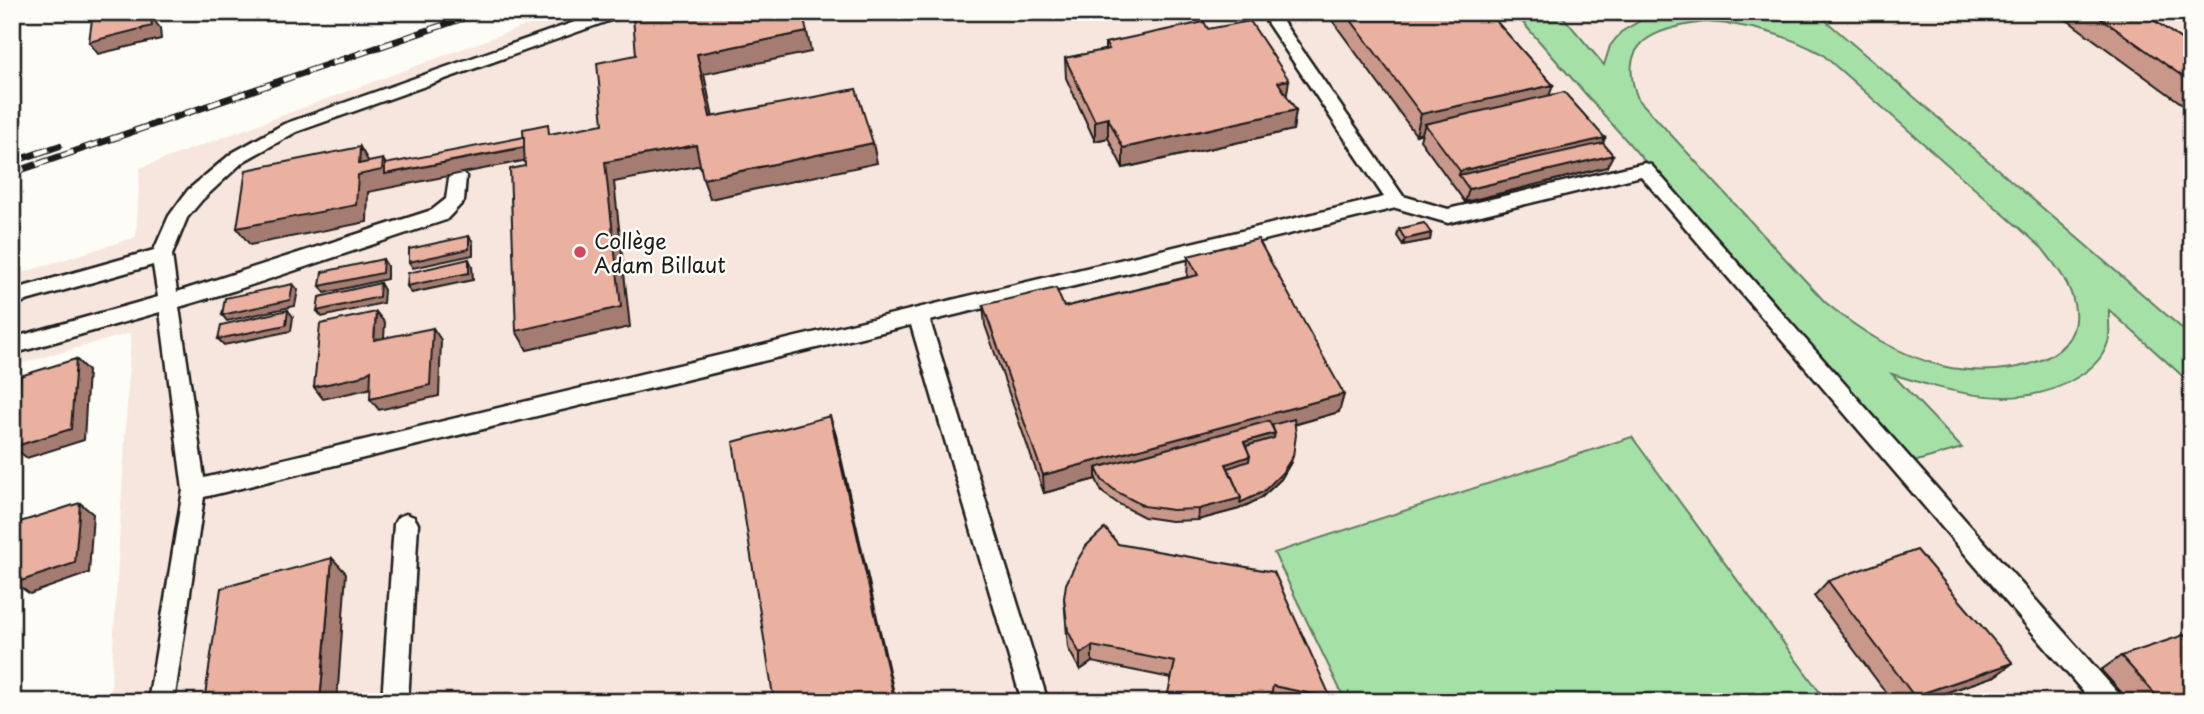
<svg xmlns="http://www.w3.org/2000/svg" width="2204" height="714" font-family="'Playpen Sans',sans-serif">
  <style>
    .built { fill: #f7e6dd }
    .green { fill: #a5e0a7; stroke: #607e62; stroke-width: 2; fill-rule: evenodd }
    .lines { fill: none; stroke-linecap: round; stroke-linejoin: round }
    .lane-casing { stroke: #1c1c1c; stroke-width: 5 }
    .lane { fill: #fdfcf7; fill-rule: evenodd }
    .rail-casing { stroke: #1c1c1c; stroke-width: 7 }
    .rail { stroke: #fdfcf7; stroke-width: 4.5; stroke-dasharray: 13; stroke-linecap: butt }
    .wall { fill: #c9988a; stroke: #1c1c1c; stroke-width: 2 }
    .shaded-wall { fill: #a47c71; stroke: #1c1c1c; stroke-width: 2 }
    .building { fill: #eab1a1; stroke: #1c1c1c; stroke-width: 2 }
    .poi-dot { fill: #d1495b; stroke: #fdfcf7; stroke-width: 2.5 }
    .labels { text-anchor: middle; dominant-baseline: central; stroke-width: 5; stroke-linejoin: round; paint-order: stroke }
    .poi-label { font-size: 21px; fill: #1c1c1c; stroke: #fdfcf7; text-anchor: start }
  </style>
  <rect width="100%" height="100%" fill="#fdfcf7"/>
  <filter id="ink" filterUnits="userSpaceOnUse"><feTurbulence type="fractalNoise" baseFrequency=".0143" numOctaves="2"/><feDisplacementMap in="SourceGraphic" scale="14" xChannelSelector="R" yChannelSelector="G"/><feConvolveMatrix kernelMatrix="1 2 1 2 8 2 1 2 1" color-interpolation-filters="sRGB"/></filter>
  <g filter="url(#ink)">
    <polygon class="built" points="562,12 2192,12 2192,702 110,702 131,333 12,366 12,276 136,237 140,168"/>
    <g class="green">
      <path d="M1532 12H1559L1604 65 1610 46 1621 32 1645 18 1665 12H1749L1783 21 1818 14 2192 337V378L2187 380 2109 310C2108 320 2111 333 2108 342 2103 359 2090 370 2076 378 2021 413 1949 392 1892 374L1962 448 1910 463 1517 16ZM1705 22C1748 24 1784 34 1822 54L2042 248C2055 265 2070 282 2074 304 2088 371 1985 377 1942 366 1897 354 1861 332 1825 302L1638 99C1615 41 1656 28 1705 22Z"/>
      <polygon points="1632,437 1827,702 1346,702 1274,553"/>
    </g>
    <g class="lines">
      <defs>
        <g id="lane">
          <polygon points="603,12 627,12 625,15 296,132 244,161 202,200 187,218 172,255 177,292 432,210 446,199 450,172 464,172 466,176 464,201 446,220 236,290 179,307 204,478 1384,197 1260,12 1276,12 1403,196 1448,209 1645,163 1651,165 2118,693 2122,702 2092,702 1641,176 1448,223 1396,208 930,321 1048,702 1022,702 911,325 204,497 174,702 148,702 183,490 160,312 12,354 12,338 158,297 153,265 12,305 12,290 154,250 169,216 188,190 232,153 284,124"/>
          <polygon points="406,514 414,517 418,524 408,702 382,702 394,524 398,517"/>
        </g>
      </defs>
      <use href="#lane" class="lane-casing"/>
      <use href="#lane" class="lane"/>
      <defs>
        <g id="rail">
          <polyline points="12,162 59,146"/>
          <polyline points="12,173 481,12"/>
        </g>
      </defs>
      <use href="#rail" class="rail-casing"/>
      <use href="#rail" class="rail"/>
    </g>
    <g class="wall">
      <polygon points="1326,12 1488,12 1553,85 1549,95 1603,143 1607,167 1465,202 1420,140 1422,133 1416,135"/>
      <polygon points="2056,12 2142,12 2192,47 2192,111"/>
      <polygon points="1208,29 1286,95 1296,110 1293,130 1123,168 1108,138 1095,141 1066,78 1065,58 1105,50 1105,43"/>
      <polygon points="1399,229 1431,233 1430,240 1403,245 1397,236"/>
      <polygon points="1188,256 1344,394 1339,412 1294,425 1291,462 1281,479 1261,498 1239,509 1198,520 1171,521 1144,517 1117,503 1102,492 1096,479 1044,493 985,325 983,305 1064,307 1187,277"/>
      <polygon points="1118,544 1331,698 1330,702 1272,702 1171,678 1092,662 1080,670 1068,648 1064,598"/>
      <polygon points="1828,581 1995,676 1918,702 1893,702 1814,596"/>
      <polygon points="2121,656 2192,702 2130,702 2101,670"/>
    </g>
    <g class="shaded-wall">
      <polygon points="133,12 142,12 142,29 151,16 160,28 161,39 98,54 89,42 133,20"/>
      <polygon points="807,32 811,52 704,74 717,137 710,117 697,54"/>
      <polygon points="1289,80 1286,100 1278,82"/>
      <polygon points="1553,85 1546,105 1425,124 1422,133 1416,135 1421,114"/>
      <polygon points="1296,110 1293,130 1123,168 1123,148"/>
      <polygon points="1108,118 1108,138 1095,141 1095,121"/>
      <polygon points="1605,138 1598,155 1459,175 1460,171"/>
      <polygon points="873,143 877,163 710,199 703,179"/>
      <polygon points="696,145 702,165 614,182 630,327 527,350 516,331 605,162"/>
      <polygon points="360,147 370,164 383,159 391,173 527,147 533,159 368,192 367,222 250,245 237,228 359,164"/>
      <polygon points="1613,155 1607,167 1465,202 1469,189"/>
      <polygon points="1431,233 1430,240 1403,245 1405,239"/>
      <polygon points="469,236 473,242 473,255 413,268 409,262"/>
      <polygon points="383,259 387,266 387,279 325,293 320,286"/>
      <polygon points="469,259 472,266 473,280 411,293 407,286"/>
      <polygon points="380,283 384,290 383,303 322,317 317,311"/>
      <polygon points="293,284 298,290 295,306 227,321 222,315"/>
      <polygon points="288,310 293,317 291,331 224,345 218,339"/>
      <polygon points="376,312 385,323 383,352 374,340"/>
      <polygon points="433,328 441,340 439,396 379,410 370,399"/>
      <polygon points="76,359 88,371 84,440 27,458 13,447"/>
      <polygon points="371,370 380,381 368,389 323,399 314,387"/>
      <polygon points="1344,394 1339,412 1271,431 1096,468 1096,479 1044,493 1043,475"/>
      <polygon points="830,416 836,435 896,702 895,702"/>
      <polygon points="1275,433 1273,444 1245,452 1244,442"/>
      <polygon points="1250,456 1248,467 1227,474 1226,464"/>
      <polygon points="1293,456 1291,462 1281,479 1261,498 1239,509 1198,520 1199,509"/>
      <polygon points="80,503 93,514 89,573 30,594 15,583"/>
      <polygon points="332,558 346,573 337,702 320,702"/>
      <polygon points="1092,646 1092,662 1080,670 1080,654"/>
      <polygon points="2013,663 1995,676 1918,702 1906,702 1914,696"/>
    </g>
    <g class="building">
      <polygon points="93,12 133,12 133,20 151,16 152,26 89,42"/>
      <polygon points="658,12 802,12 807,32 697,54 710,117 856,89 873,143 703,179 696,145 605,162 621,307 516,331 510,169 525,166 523,129 548,124 549,134 603,124 597,63 636,55 633,17"/>
      <polygon points="1345,12 1488,12 1553,85 1421,114"/>
      <polygon points="2092,12 2142,12 2192,47 2192,83"/>
      <polygon points="1250,21 1289,80 1278,82 1296,110 1123,148 1108,118 1095,121 1065,58 1109,49 1105,43 1204,22 1208,29"/>
      <polygon points="1564,92 1605,138 1460,171 1425,124"/>
      <polygon points="524,137 524,147 385,174 385,164"/>
      <polygon points="1603,143 1613,155 1469,189 1459,175"/>
      <polygon points="360,147 359,164 383,159 382,170 358,175 356,205 237,228 246,170"/>
      <polygon points="1424,223 1431,233 1405,239 1399,229"/>
      <polygon points="469,236 469,249 409,262 409,249"/>
      <polygon points="1258,239 1344,394 1043,475 983,305 1056,288 1064,307 1198,275 1188,256"/>
      <polygon points="383,259 382,273 320,286 322,272"/>
      <polygon points="469,259 469,273 407,286 408,273"/>
      <polygon points="380,283 379,297 317,311 319,297"/>
      <polygon points="293,284 290,300 222,315 225,298"/>
      <polygon points="288,310 286,325 218,339 221,325"/>
      <polygon points="376,312 374,340 433,328 430,385 370,399 371,370 359,377 314,387 320,324"/>
      <polygon points="76,359 71,429 13,447 20,376"/>
      <polygon points="830,416 895,702 774,702 733,442"/>
      <polygon points="1294,419 1296,435 1293,456 1282,473 1263,492 1240,503 1241,498 1228,468 1249,461 1250,456 1246,446 1274,438 1275,433 1272,425"/>
      <polygon points="1269,421 1275,433 1244,442 1250,456 1226,464 1241,498 1199,509 1172,510 1144,506 1117,492 1102,480 1096,468"/>
      <polygon points="80,503 75,563 15,583 20,522"/>
      <polygon points="1105,528 1118,544 1274,572 1331,698 1273,686 1270,702 1166,702 1175,662 1092,646 1080,654 1068,631 1064,598 1066,584 1077,561 1086,546"/>
      <polygon points="1917,550 2013,663 1914,696 1828,581"/>
      <polygon points="332,558 320,702 204,702 221,588"/>
      <polygon points="2184,635 2192,643 2192,702 2162,702 2121,656"/>
    </g>
  </g>
  <circle class="poi-dot" cx="580" cy="252" r="7"/>
  <g class="labels">
    <g class="poi-label">
      <text x="594" y="240">Collège<tspan x="594" dy="24">Adam Billaut</tspan></text>
    </g>
  </g>
  <rect width="2204" height="714" fill="none" stroke="#fdfcf7" stroke-width="42"/>
  <rect x="21" y="21" width="2162" height="672" fill="none" stroke="#1c1c1c" stroke-width="2.5" filter="url(#ink)"/>
</svg>
